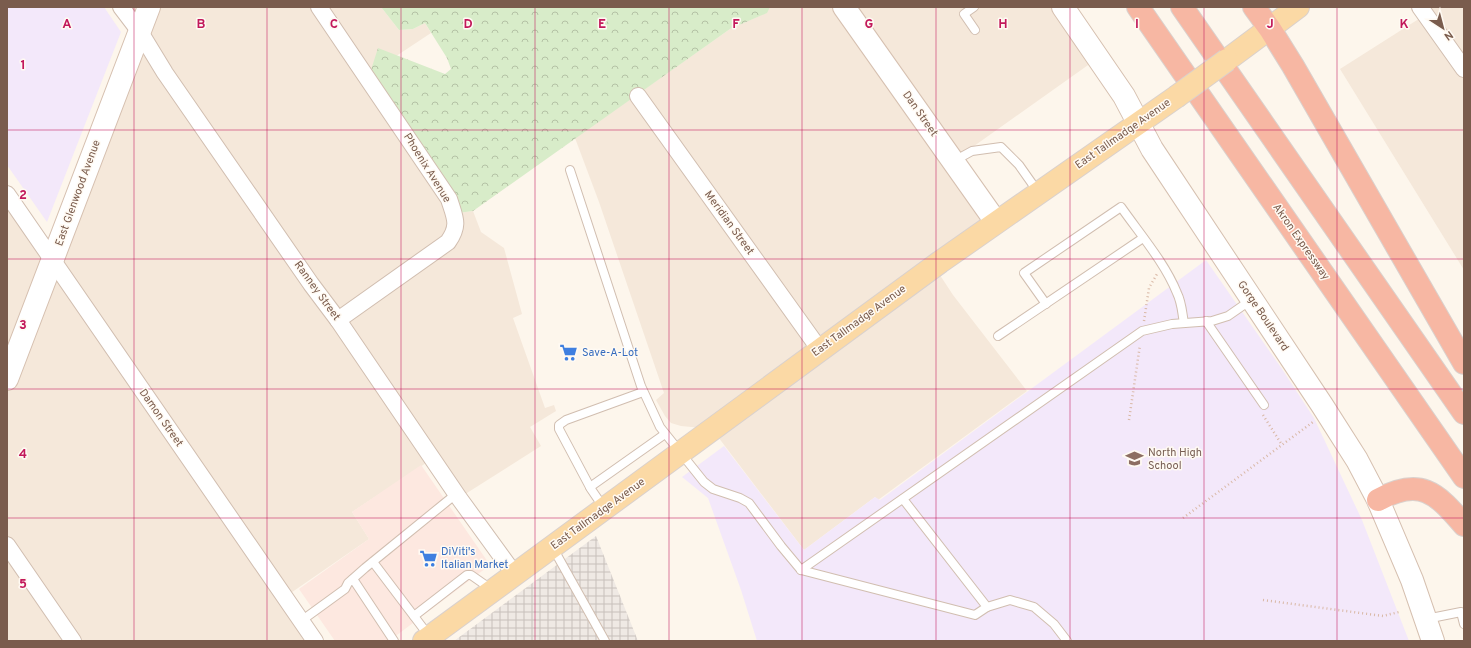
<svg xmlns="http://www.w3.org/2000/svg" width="1471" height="648" font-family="Overpass,sans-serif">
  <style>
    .residential { fill: #f5e8da }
    .commercial { fill: #fde8e0 }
    .industrial { fill: url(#industrial-grid) }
    .education { fill: #f3e8fa }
    .forest { fill: url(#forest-crowns) }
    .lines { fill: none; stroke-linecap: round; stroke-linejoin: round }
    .lane-casing { stroke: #d1beb0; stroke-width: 10 }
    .street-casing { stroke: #d1beb0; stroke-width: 18 }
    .secondary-casing { stroke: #d6c0b0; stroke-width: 24 }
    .primary-casing { stroke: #dad1cd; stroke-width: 24 }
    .highway-casing { stroke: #dad1cd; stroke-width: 24 }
    .path { stroke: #d9b8a5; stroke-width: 2.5; stroke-dasharray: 1 3; stroke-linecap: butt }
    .lane { stroke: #fff; stroke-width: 8 }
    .street { stroke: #fff; stroke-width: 16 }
    .secondary { stroke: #fff; stroke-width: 22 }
    .primary { stroke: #fbd9a5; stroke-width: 22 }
    .highway { stroke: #f7b7a3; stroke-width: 22 }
    .primary-bridge-casing { stroke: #dad1cd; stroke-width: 24; stroke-linecap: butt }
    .primary-bridge { stroke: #fbd9a5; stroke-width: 22 }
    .grid { fill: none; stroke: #c2185b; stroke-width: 1; stroke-opacity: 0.55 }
    .labels { text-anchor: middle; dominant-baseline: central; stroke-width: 3; stroke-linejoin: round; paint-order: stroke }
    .street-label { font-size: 11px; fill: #7a5c4d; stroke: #fffaf3 }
    .shop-label { font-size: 11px; fill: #366cbe; stroke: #fffaf3; text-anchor: start }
    .education-label { font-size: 11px; fill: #785e54; stroke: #fffaf3; text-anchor: start }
    .grid-label { font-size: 13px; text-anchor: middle; font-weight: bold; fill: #c2185b; stroke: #fffaf3; stroke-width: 3; stroke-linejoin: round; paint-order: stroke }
  </style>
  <defs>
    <pattern id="industrial-grid" width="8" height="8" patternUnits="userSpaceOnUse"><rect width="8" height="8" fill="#efe9e4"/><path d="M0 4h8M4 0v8" fill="none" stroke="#c7c0bb"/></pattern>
    <pattern id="forest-crowns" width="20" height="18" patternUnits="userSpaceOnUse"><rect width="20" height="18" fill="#d8ecc9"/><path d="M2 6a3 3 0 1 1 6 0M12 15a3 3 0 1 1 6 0" fill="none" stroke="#b4c2a5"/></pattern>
  </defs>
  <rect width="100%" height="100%" fill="#fdf6ec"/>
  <g class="residential">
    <polygon points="121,7 381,7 399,30 413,29 425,23 431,33 366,76 458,213 473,211 481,232 504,248 522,314 513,318 545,408 554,405 556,411 530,427 541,446 459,498 432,459 352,512 369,539 285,597 315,641 7,641 7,194 52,261 140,33"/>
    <polygon points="770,7 1063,7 1098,58 953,161 996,222 934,266 953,295 1027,391 878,500 875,497 804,550 712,429 681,426 671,423 665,416 656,400 664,393 599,202 575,138 730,29 766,13"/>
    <polygon points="1420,7 1464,7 1464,270 1340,69 1425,15"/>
  </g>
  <polygon class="commercial" points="421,465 490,565 389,641 335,641 299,589 369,539 352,512"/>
  <polygon class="industrial" points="596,536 638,641 454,641"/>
  <g class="education">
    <polygon points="7,7 104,7 121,32 47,222 7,165"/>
    <polygon points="1206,260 1282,369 1314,418 1362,520 1409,641 757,641 741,590 708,498 682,477 724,446 804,550 875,497 880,500"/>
  </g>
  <polygon class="forest" points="381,7 770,7 767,13 730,29 473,211 458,213 370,73 378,48 445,74 451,69 447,58 425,23 413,29 399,30"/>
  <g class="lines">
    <defs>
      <g id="lane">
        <polyline points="974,7 964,14 975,30"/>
        <polyline points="954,161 972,151 1001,147 1019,165 1038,192"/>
        <polyline points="570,170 641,386 660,427 704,482 713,489 740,498 749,503 781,546 801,570 1142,331 1172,324 1212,321 1228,316 1251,300"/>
        <path d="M1046 304 1024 273 1121 207C1140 234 1165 263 1177 293 1182 303 1182 313 1184 323"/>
        <polyline points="1206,321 1264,405"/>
        <polyline points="998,336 1143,238"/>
        <polyline points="590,487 665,434"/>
        <polyline points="604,508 591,489 559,429 559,425 566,420 643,392"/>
        <polyline points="553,548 605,641"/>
        <polyline points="373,562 429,636"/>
        <polyline points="801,570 975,615 987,607 903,499"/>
        <polyline points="353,579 394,641"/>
        <polyline points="987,607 1010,600 1034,607 1054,624 1067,641"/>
        <polyline points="414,616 467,575 471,575 491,589"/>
        <polyline points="1426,619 1461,612 1464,624"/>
        <polyline points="301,621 345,589 348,583 365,568 456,494"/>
      </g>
      <g id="street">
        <polyline points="121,7 140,32 165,73 311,284 338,320 459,498 515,575"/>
        <path d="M319 7 449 199C455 218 460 225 448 242L338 320"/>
        <polyline points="1420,7 1464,69"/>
        <polyline points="638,96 820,350"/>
        <polyline points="7,194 315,641"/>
        <polyline points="7,545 73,641"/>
      </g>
      <g id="secondary">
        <polyline points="844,7 996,222"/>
        <polyline points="1063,7 1124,96 1152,149 1322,405 1357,460 1378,500 1412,580 1433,641"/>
        <polyline points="7,379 149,7"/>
      </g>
      <g id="primary">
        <polyline points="1227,60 1298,7"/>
        <polyline points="424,641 940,262 1176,97"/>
      </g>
      <g id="highway">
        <polyline points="1138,7 1464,477"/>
        <polyline points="1182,7 1464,413"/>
        <polyline points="1254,7 1270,29 1293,66 1464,363"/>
        <path d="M1378 500C1420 477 1436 492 1464 525"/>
      </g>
    </defs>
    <use href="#lane" class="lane-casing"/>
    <use href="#street" class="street-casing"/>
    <use href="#secondary" class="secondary-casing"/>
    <use href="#primary" class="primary-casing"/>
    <use href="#highway" class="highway-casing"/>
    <g class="path">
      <polyline points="1144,321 1149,288 1157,274"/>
      <polyline points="1263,415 1282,445"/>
      <polyline points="1129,420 1140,345"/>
      <polyline points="1183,518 1313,422"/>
      <polyline points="1263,600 1383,616 1399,612"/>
    </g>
    <use href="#lane" class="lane"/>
    <use href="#street" class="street"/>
    <use href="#secondary" class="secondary"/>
    <use href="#primary" class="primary"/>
    <use href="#highway" class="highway"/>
    <defs>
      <polyline id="primary-bridge" points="1176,97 1227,60"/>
    </defs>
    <use href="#primary-bridge" class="primary-bridge-casing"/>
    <use href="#primary-bridge" class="primary-bridge"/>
  </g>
  <path class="grid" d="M134 7V641M267 7V641M401 7V641M535 7V641M669 7V641M802 7V641M936 7V641M1070 7V641M1204 7V641M1337 7V641M7 130H1464M7 259H1464M7 389H1464M7 518H1464"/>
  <defs>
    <symbol id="supermarket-bare" viewBox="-9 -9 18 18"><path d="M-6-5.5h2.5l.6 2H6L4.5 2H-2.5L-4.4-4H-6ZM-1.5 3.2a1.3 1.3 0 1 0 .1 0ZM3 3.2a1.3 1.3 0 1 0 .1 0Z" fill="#3f7fe0" stroke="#fffaf3" stroke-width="2.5" paint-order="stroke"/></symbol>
    <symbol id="school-bare" viewBox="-9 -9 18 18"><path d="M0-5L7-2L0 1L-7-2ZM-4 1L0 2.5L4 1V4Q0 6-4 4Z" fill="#8d6e63" stroke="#fffaf3" stroke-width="2.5" paint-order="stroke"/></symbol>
  </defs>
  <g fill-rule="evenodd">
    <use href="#supermarket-bare" x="556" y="340" width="25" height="25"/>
    <use href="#school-bare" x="1122" y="446" width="25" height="25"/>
    <use href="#supermarket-bare" x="416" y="546" width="25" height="25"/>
  </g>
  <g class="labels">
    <g class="street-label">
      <text transform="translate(920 114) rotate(55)">Dan Street</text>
      <text transform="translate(1123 134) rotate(-35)">East Tallmadge Avenue</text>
      <text transform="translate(427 168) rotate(58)">Phoenix Avenue</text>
      <text transform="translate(78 193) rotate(-70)">East Glenwood Avenue</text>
      <text transform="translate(729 223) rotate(54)">Meridian Street</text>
      <text transform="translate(1301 242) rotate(55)">Akron Expressway</text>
      <text transform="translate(317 291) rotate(54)">Ranney Street</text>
      <text transform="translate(1263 316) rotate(56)">Gorge Boulevard</text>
      <text transform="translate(859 321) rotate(-36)">East Tallmadge Avenue</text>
      <text transform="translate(161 418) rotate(55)">Damon Street</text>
      <text transform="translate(598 514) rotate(-36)">East Tallmadge Avenue</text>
    </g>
    <g class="shop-label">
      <text x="582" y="353">Save-A-Lot</text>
      <text x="441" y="552">DiViti's<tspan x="441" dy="13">Italian Market</tspan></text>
    </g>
    <g class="education-label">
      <text x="1148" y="453">North High<tspan x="1148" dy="13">School</tspan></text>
    </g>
  </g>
  <g class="grid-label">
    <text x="67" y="28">A</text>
    <text x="201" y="28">B</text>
    <text x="334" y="28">C</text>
    <text x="468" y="28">D</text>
    <text x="602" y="28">E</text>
    <text x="736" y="28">F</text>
    <text x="869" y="28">G</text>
    <text x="1003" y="28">H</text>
    <text x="1137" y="28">I</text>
    <text x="1270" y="28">J</text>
    <text x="1404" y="28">K</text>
    <text x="23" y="69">1</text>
    <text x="23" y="199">2</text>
    <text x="23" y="329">3</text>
    <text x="23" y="458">4</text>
    <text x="23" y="588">5</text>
  </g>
  <rect width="1471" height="648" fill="none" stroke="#7a5c4d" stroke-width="16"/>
  <g transform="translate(1443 28) rotate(144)" stroke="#fffaf3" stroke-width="3" paint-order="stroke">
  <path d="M0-3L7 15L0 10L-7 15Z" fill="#7a5c4d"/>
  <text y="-6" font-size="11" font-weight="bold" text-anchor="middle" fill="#7a5c4d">N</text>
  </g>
</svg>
